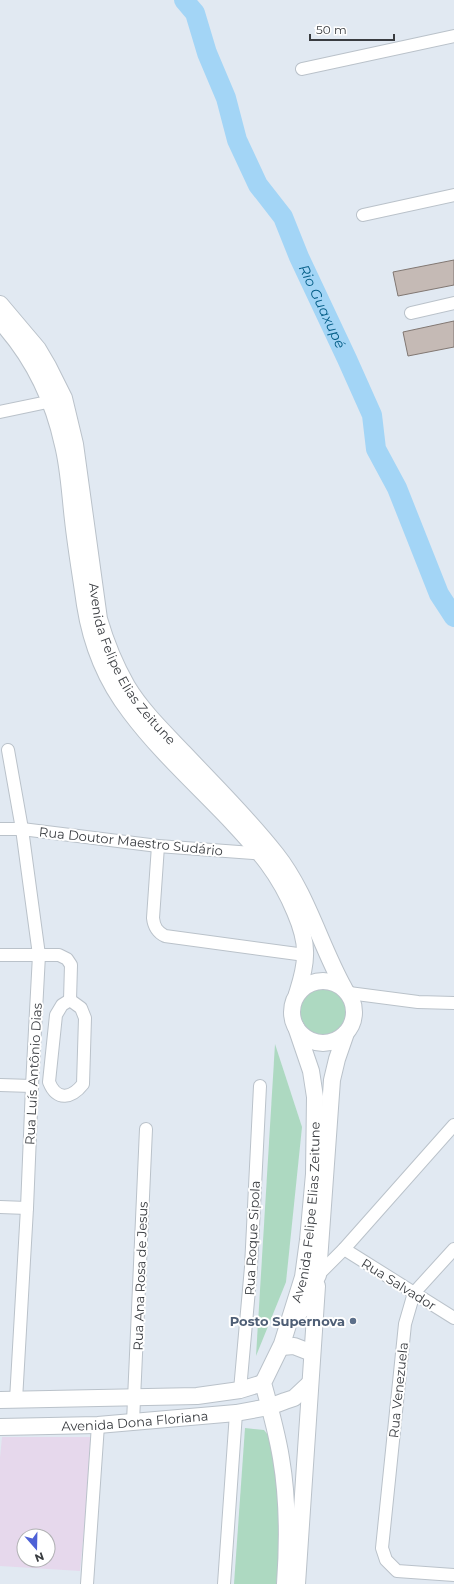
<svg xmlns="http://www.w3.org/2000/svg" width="454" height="1584" font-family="Montserrat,sans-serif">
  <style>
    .education { fill: #e6d8ec; fill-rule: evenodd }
    .green { fill: #add9c1 }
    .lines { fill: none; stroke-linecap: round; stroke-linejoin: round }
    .river { stroke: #a3d5f6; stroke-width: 20 }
    .building { fill: #c5bab5; stroke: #817772 }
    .minor-casing { stroke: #bac2ca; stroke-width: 14 }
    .major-casing { stroke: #bac2ca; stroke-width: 18 }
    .minor { stroke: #fff; stroke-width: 12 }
    .major { stroke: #fff; stroke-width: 16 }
    .service-dot { fill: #5c6f8a; stroke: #fff; stroke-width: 1.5 }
    .labels { text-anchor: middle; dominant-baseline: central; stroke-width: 4; stroke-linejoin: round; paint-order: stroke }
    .street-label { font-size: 13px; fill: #393c40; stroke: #fff }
    .service-label { font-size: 13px; font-weight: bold; fill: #4e5e75; stroke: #fff; text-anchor: end }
    .water-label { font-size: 14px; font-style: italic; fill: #035d87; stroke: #fff }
  </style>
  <rect width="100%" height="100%" fill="#e1e9f2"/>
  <path class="education" d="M2 1437H93L80 1571 0 1566V1458ZM24 1536H48V1560H24Z"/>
  <g class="green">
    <circle cx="323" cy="1012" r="26"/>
    <polygon points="275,1044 302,1127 286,1282 256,1356"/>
    <polygon points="245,1428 264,1430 272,1440 278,1499 279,1560 276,1584 234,1584"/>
  </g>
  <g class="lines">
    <path class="river" id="s1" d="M184 0 195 13 207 53 226 98 237 140 258 185 283 217 299 257 347 359 372 415 376 449 397 488 439 594 454 617"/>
  </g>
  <g class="building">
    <polygon points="454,260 454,285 398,296 393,272"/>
    <polygon points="454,321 454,347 408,356 403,332"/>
  </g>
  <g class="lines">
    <defs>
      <g id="minor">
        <polyline points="302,69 454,36"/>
        <polyline points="363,215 454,195"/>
        <polyline points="411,313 454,303"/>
        <polyline points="0,412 57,400"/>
        <polyline points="8,750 22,829 39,955 32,1086 27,1208 16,1400"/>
        <polyline points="0,829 22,829 158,846 265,854"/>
        <path d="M158 846 153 918C154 927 157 932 165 936L305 955"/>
        <polyline points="0,955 59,955 67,959 71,965 70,1000"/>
        <polyline points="349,993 418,1002 454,1003"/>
        <path d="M70 1000 81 1008 85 1018 83 1084C72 1098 57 1102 49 1082L56 1015 62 1005Z"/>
        <polyline points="0,1085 32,1086"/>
        <polyline points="0,1207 27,1208"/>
        <polyline points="344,1249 454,1318"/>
        <polyline points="454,1249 414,1293 405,1324 382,1548 386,1560 397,1571 454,1575"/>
        <polyline points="318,1275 344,1249 454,1125"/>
        <polyline points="240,1390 251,1267 260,1086"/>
        <polyline points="133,1422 146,1129"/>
        <polyline points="87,1584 98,1425"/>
        <polyline points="224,1584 236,1413"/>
      </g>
      <g id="major">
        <path id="s2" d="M0 304 38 349 48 366 64 398 75 444 99 619C106 643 115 665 127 686 142 711 164 732 184 753 215 786 248 818 276 854 307 893 320 945 344 988"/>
        <path d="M0 321C32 356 53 399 63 445 69 469 70 495 73 520 76 548 81 576 85 605 91 643 106 681 130 712 160 752 197 785 231 821 259 851 279 873 295 912 301 926 306 941 305 956 305 969 301 981 297 994"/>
        <circle cx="323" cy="1012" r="31"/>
        <polyline points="300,1312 318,1275 332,1080 337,1059 346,1033"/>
        <polyline points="281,1347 294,1346 312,1353"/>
        <polyline points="0,1400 197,1396 240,1390 263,1383"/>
        <path id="s3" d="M0 1427 98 1425 236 1413 269 1407 285 1401 294 1398 310 1383"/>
        <path id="s4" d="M285 1584C288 1542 288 1499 281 1458 277 1433 270 1408 263 1383L282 1344 303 1277 308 1240 314 1174 315 1097 311 1071 296 1027"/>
        <polyline points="297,1584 317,1286"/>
      </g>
    </defs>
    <use href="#minor" class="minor-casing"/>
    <use href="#major" class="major-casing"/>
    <use href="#minor" class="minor"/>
    <use href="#major" class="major"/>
  </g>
  <circle class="service-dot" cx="353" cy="1321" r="4"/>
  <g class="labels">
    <g class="street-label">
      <text stroke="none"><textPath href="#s2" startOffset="393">Avenida Felipe Elias Zeitune</textPath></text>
      <text transform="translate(131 841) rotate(6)">Rua Doutor Maestro Sudário</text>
      <text transform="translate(33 1074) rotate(-87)">Rua Luís Antônio Dias</text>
      <text stroke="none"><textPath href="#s4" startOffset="382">Avenida Felipe Elias Zeitune</textPath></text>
      <text transform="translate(252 1238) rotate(-87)">Rua Roque Sipola</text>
      <text transform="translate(140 1276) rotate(-88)">Rua Ana Rosa de Jesus</text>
      <text transform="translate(399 1284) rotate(32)">Rua Salvador</text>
      <text transform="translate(398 1390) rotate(-84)">Rua Venezuela</text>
      <text stroke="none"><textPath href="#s3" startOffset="135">Avenida Dona Floriana</textPath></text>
    </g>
    <g class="service-label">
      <text x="345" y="1321">Posto Supernova</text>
    </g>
    <g class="water-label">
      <text stroke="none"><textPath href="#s1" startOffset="339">Rio Guaxupé</textPath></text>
    </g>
  </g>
  <g transform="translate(36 1548) rotate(160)"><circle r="19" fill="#ffffff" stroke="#b0b1b3"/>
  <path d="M0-3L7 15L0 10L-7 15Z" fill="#4d61d6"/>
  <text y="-6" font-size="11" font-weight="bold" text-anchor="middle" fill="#393c40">N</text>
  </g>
  <path d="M310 34v6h84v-6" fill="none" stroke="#393c40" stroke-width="2"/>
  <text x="316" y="34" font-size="12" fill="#393c40" stroke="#ffffff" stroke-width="3" paint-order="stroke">50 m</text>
</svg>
